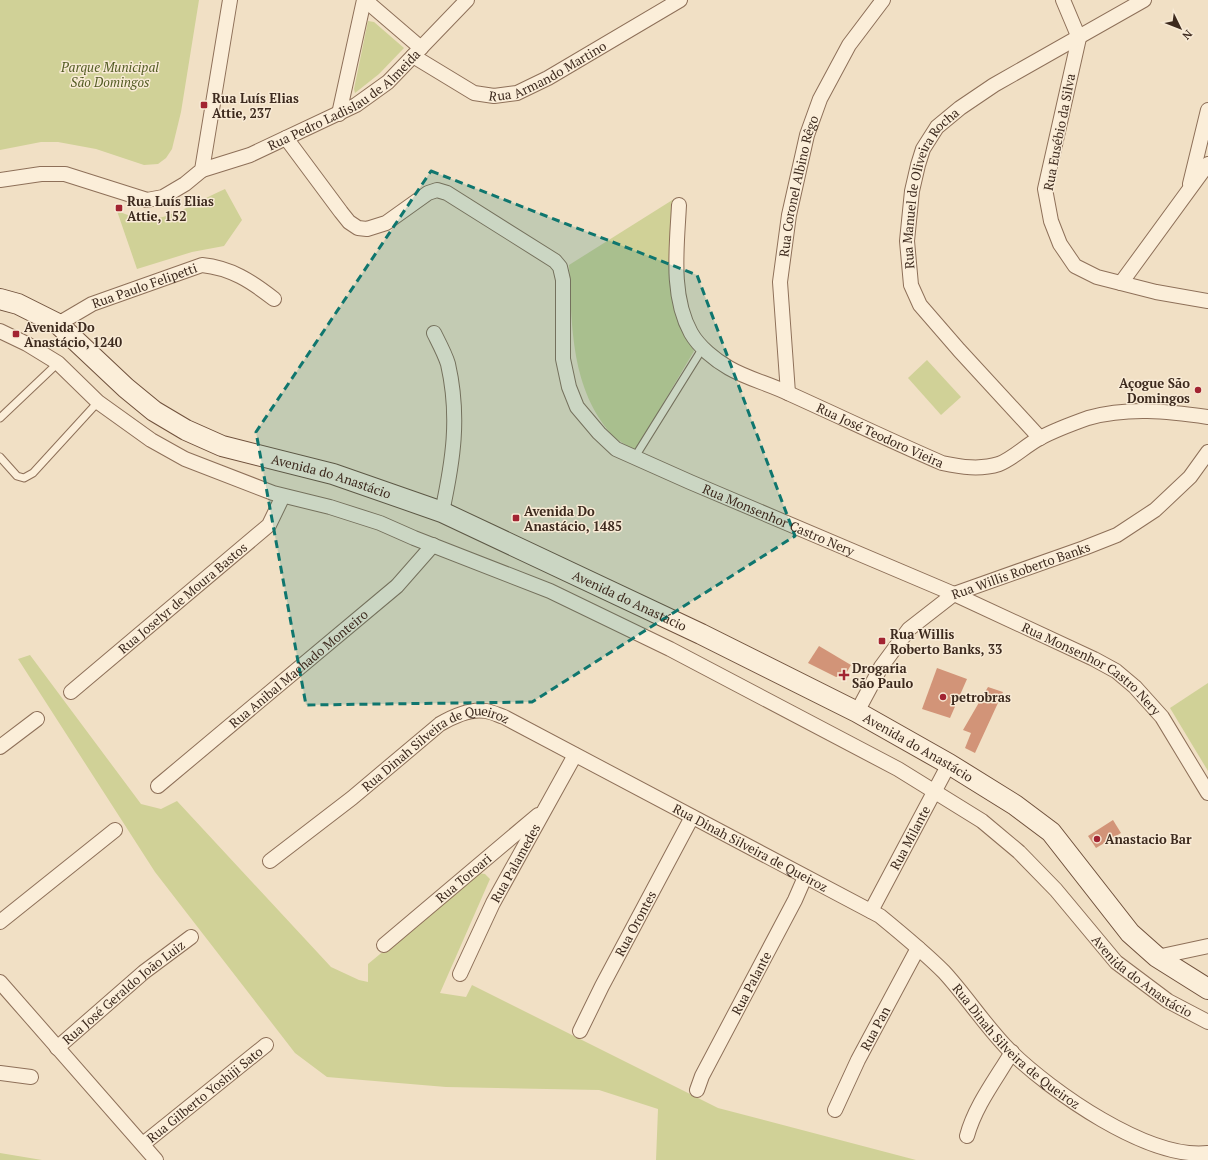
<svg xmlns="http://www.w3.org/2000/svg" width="1208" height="1160" font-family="'PT Serif',serif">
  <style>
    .green { fill: #d0d197 }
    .building { fill: #d29478 }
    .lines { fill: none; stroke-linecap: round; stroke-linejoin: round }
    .service-casing { stroke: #8e7059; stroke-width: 9 }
    .minor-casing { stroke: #8e7059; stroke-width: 16 }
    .secondary-casing { stroke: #70513c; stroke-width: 22 }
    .service { stroke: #fbeed9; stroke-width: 7 }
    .minor { stroke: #fbeed9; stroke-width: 14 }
    .secondary { stroke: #fbeed9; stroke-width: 20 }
    .marked { fill: #0f766e; fill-opacity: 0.2; stroke: #0f766e; stroke-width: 3; stroke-dasharray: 8 5; stroke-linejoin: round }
    .poi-dot { fill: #a22432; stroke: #f8ead5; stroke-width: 1.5 }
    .labels { text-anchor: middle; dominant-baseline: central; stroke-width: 3; stroke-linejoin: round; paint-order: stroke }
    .park-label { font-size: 13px; font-style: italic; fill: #525b23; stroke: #f8ead5 }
    .street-label { font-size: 13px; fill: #3d2a1e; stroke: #f8ead5 }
    .poi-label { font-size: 13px; font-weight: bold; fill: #3d2a1e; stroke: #f8ead5; text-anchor: start }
  </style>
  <rect width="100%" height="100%" fill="#f1e0c5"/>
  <g class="green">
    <polygon points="0,0 199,0 181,112 172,149 166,158 158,164 144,165 96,149 58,142 41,142 0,150"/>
    <polygon points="368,21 374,22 404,48 379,74 355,93 354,89"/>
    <path d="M225 189 242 220 224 246 192 252 137 269 117 211C128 215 142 221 154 219 178 215 202 199 225 189Z"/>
    <path d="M674 199 673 211 684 332 694 351 635 451C628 446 620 442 614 437 570 390 572 325 569 265Z"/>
    <polygon points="927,360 961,397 941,415 908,378"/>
    <polygon points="30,655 141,804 161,809 177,801 331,967 359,980 368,982 368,964 478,873 485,874 490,879 440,993 466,997 472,985 718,1108 916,1160 656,1160 658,1109 599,1090 446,1087 327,1077 295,1053 155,872 18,659"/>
    <polygon points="1208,683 1208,771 1170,708"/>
    <polygon points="0,1153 42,1160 0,1160"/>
  </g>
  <g class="building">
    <polygon points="819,646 851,665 845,675 836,677 808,663"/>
    <polygon points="937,668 967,679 950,718 922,709"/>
    <polygon points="988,687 1003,692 975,753 965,748 971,733 963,730"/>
    <polygon points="1113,820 1121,833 1096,848 1088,836"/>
  </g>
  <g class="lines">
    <defs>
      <g id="service">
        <polyline points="0,418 58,363"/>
        <polyline points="638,452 699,354"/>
        <polyline points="0,457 17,476 24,478 33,473 98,402"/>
      </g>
      <g id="minor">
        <polyline points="365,0 421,48"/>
        <polyline points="1063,0 1079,38 1045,189 1051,221 1060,244 1075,266 1097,277 1156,292 1208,301"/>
        <path id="s1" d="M413 56 474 93 494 96 517 93 548 78 680 0"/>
        <polyline points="339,114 364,0"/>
        <path id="s2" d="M286 138 341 212 349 222 358 228 367 229 386 223 428 193 437 190 447 193 555 261 560 267 563 280V359L569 387 577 407 599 433 616 449 690 482 954 594 1094 659 1116 671 1135 687 1162 717 1208 793"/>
        <path id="s3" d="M202 170 250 155 356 105 388 82 467 0"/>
        <polyline points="0,180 41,174 65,174 147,200 163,197 185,184 202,170 230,0"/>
        <polyline points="1190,184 1208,110"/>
        <path id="s4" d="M679 205C677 246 670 295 691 333 699 347 715 360 729 368 748 379 770 384 790 394 841 417 891 441 942 463 961 467 980 470 999 464 1014 458 1026 445 1040 438 1053 431 1074 423 1088 418 1128 407 1167 411 1208 417"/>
        <polyline points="1121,283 1208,164"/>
        <path id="s5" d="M58 324 92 304 202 265C231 268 251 281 274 299"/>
        <path id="s6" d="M0 331 27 344 58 363 98 402 151 440 185 459 273 493 330 507 380 523 414 538 550 591 670 649 898 769 982 821 1019 852 1056 890 1116 962 1168 1001 1208 1022"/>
        <path d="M434 333C439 343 445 354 448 364 460 417 453 461 442 512"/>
        <path id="s7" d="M788 393 780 282 789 215 807 135 820 99 849 45 883 0"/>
        <path id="s8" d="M1040 438 959 350 920 305 911 285 907 241 912 191 918 165 923 149 937 127 960 108 994 85 1144 0"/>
        <path id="s9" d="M71 692 269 525 283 496"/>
        <path id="s10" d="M857 712 881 667 909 629 954 594 1084 548 1117 535 1155 510 1190 477 1208 452"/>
        <polyline points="0,747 37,719"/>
        <path id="s11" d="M158 786 397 586 433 545"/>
        <path id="s12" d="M270 861 352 798 440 724C452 717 470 708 486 711 492 712 498 715 504 717L880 916C902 934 924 952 944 972 967 997 986 1027 1010 1051 1051 1091 1148 1160 1208 1153"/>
        <path id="s13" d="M871 911 949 764"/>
        <polyline points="0,922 115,830"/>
        <path id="s14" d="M384 945 538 815"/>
        <polyline points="1157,957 1208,946"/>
        <path id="s15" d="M460 974 493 903 575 755"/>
        <polyline points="0,982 156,1160"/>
        <path id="s16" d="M580 1031 602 986 692 817"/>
        <path id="s17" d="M57 1048 144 972 191 937"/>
        <polyline points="0,1073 31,1077"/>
        <path id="s18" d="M697 1090 702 1076 795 900 805 877"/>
        <path id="s19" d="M835 1110 858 1060 918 948"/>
        <path d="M967 1136C975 1106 996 1079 1012 1052"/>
        <path id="s20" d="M143 1144 266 1045"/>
      </g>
      <g id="secondary">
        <path id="s21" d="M0 299 18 304 58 324 126 388 154 411 186 430 222 446 333 474 442 512 701 634 857 712 949 764 1015 805 1051 832 1130 933 1157 957 1208 989"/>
      </g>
    </defs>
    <use href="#service" class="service-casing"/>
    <use href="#minor" class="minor-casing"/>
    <use href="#secondary" class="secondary-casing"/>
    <use href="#service" class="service"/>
    <use href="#minor" class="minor"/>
    <use href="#secondary" class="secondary"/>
  </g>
  <path class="marked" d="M431 171 697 275 795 536 532 702 306 705 256 432Z"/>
  <g class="poi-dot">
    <rect x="200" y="101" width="8" height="8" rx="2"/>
    <rect x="115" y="204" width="8" height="8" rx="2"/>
    <rect x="12" y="330" width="8" height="8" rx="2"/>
    <circle cx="1198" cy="390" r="4"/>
    <rect x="512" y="514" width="8" height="8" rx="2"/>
    <rect x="878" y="637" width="8" height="8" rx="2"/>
    <path d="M842 669h4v4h4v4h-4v4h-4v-4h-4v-4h4z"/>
    <circle cx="943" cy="697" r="4"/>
    <circle cx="1097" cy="839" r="4"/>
  </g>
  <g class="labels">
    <g class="park-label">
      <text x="110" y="67">Parque Municipal<tspan x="110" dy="15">São Domingos</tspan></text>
    </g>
    <g class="street-label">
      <text stroke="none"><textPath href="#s1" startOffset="151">Rua Armando Martino</textPath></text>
      <text stroke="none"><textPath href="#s3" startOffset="160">Rua Pedro Ladislau de Almeida</textPath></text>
      <text transform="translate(1059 132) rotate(-79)">Rua Eusébio da Silva</text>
      <text stroke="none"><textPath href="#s7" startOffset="209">Rua Coronel Albino Rêgo</textPath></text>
      <text stroke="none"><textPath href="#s8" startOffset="304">Rua Manuel de Oliveira Rocha</textPath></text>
      <text stroke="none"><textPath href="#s5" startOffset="95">Rua Paulo Felipetti</textPath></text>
      <text stroke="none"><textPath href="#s4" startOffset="348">Rua José Teodoro Vieira</textPath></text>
      <text stroke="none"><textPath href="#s21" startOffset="383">Avenida do Anastácio</textPath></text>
      <text stroke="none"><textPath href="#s2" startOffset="729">Rua Monsenhor Castro Nery</textPath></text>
      <text stroke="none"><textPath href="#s10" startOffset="226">Rua Willis Roberto Banks</textPath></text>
      <text stroke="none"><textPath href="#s9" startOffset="146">Rua Joselyr de Moura Bastos</textPath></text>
      <text stroke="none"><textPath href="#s21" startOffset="707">Avenida do Anastácio</textPath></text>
      <text stroke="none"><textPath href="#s11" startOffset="183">Rua Anibal Machado Monteiro</textPath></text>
      <text stroke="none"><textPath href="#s2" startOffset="1077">Rua Monsenhor Castro Nery</textPath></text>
      <text stroke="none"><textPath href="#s21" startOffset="1031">Avenida do Anastácio</textPath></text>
      <text stroke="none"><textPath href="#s12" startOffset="205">Rua Dinah Silveira de Queiroz</textPath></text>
      <text stroke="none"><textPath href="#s13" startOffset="83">Rua Milante</textPath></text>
      <text stroke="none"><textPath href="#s12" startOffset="565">Rua Dinah Silveira de Queiroz</textPath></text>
      <text stroke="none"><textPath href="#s15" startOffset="124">Rua Palamedes</textPath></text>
      <text stroke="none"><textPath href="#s14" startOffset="104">Rua Toroari</textPath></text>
      <text stroke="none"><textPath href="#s16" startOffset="121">Rua Orontes</textPath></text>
      <text stroke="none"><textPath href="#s6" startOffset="1329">Avenida do Anastácio</textPath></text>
      <text stroke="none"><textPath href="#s18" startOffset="120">Rua Palante</textPath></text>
      <text stroke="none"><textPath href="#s17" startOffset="87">Rua José Geraldo João Luiz</textPath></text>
      <text stroke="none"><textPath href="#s19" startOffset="91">Rua Pan</textPath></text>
      <text stroke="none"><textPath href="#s12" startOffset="901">Rua Dinah Silveira de Queiroz</textPath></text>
      <text stroke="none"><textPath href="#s20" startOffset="79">Rua Gilberto Yoshiji Sato</textPath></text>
    </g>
    <g class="poi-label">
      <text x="212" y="98">Rua Luís Elias<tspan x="212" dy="15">Attie, 237</tspan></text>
      <text x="127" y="201">Rua Luís Elias<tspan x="127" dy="15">Attie, 152</tspan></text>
      <text x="24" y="327">Avenida Do<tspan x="24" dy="15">Anastácio, 1240</tspan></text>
      <text x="1190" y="383" text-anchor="end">Açogue São<tspan x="1190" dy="15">Domingos</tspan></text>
      <text x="524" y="511">Avenida Do<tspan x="524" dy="15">Anastácio, 1485</tspan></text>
      <text x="890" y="634">Rua Willis<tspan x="890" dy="15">Roberto Banks, 33</tspan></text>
      <text x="852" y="668">Drogaria<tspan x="852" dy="15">São Paulo</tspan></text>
      <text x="951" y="697">petrobras</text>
      <text x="1105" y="839">Anastacio Bar</text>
    </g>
  </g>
  <g transform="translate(1180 28) rotate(133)" stroke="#f8ead5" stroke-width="3" paint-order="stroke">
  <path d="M0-3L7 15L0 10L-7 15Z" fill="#3d2a1e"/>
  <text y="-6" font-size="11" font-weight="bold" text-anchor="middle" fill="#3d2a1e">N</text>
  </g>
</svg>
